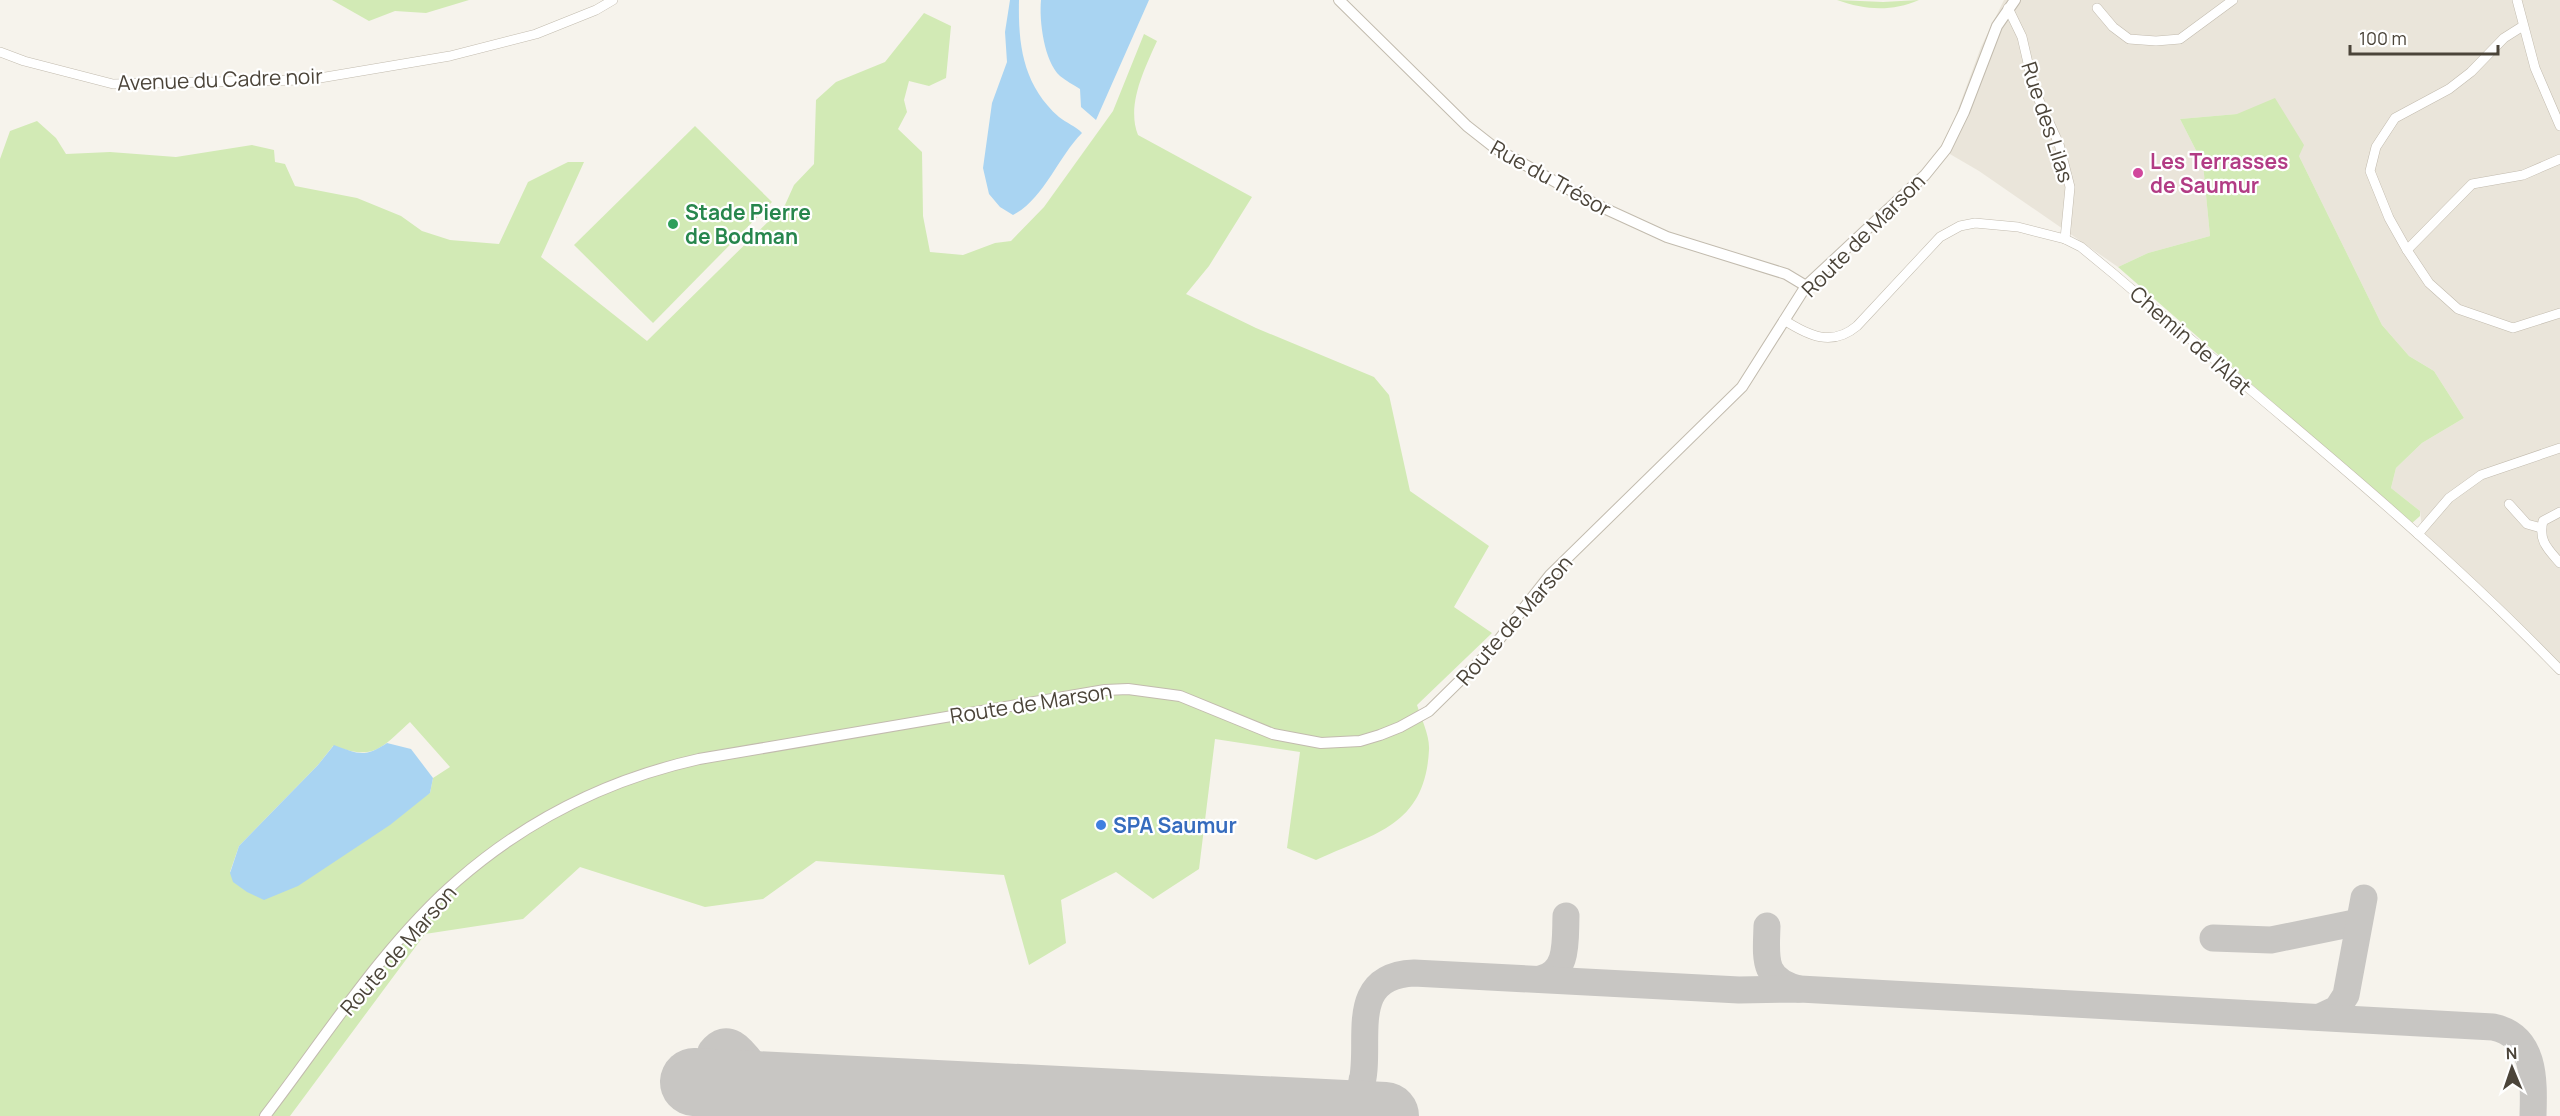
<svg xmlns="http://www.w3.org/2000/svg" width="2560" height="1116" font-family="Manrope,sans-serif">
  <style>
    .residential { fill: #eae5da }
    .green { fill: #d2eab5; fill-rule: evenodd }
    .water { fill: #a9d4f2 }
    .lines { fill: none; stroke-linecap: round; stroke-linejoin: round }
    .taxiway { stroke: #c8c6c3; stroke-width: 27 }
    .runway { stroke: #c8c6c3; stroke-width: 68 }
    .minor-casing { stroke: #c2bbae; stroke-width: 10 }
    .tertiary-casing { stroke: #c2bbae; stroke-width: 12 }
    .minor { stroke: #fff; stroke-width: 9 }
    .tertiary { stroke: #fff; stroke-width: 10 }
    .hotel-dot { fill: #d1479c; stroke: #fff; stroke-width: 2 }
    .leisure-dot { fill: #2e9e5b; stroke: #fff; stroke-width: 2 }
    .shop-dot { fill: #3f7fe0; stroke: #fff; stroke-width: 2 }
    .labels { text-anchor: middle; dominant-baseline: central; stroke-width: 4.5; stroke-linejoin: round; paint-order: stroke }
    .street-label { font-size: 21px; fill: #4b4439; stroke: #fff }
    .hotel-label { font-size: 21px; font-weight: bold; fill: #b23c85; stroke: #fff; text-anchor: start }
    .leisure-label { font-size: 21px; font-weight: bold; fill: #27864d; stroke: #fff; text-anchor: start }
    .shop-label { font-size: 21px; font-weight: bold; fill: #366cbe; stroke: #fff; text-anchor: start }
  </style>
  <rect width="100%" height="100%" fill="#f6f3ec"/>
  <polygon class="residential" points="2004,0 2560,0 2560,668 2423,536 2420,511 2391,488 2396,468 2422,443 2464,418 2434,371 2409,356 2382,325 2299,156 2237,114 2180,119 2203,164 2210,236 2148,253 2118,267 1979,171 1943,150 1981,47"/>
  <g class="green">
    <polygon points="332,0 469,0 426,13 395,11 369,21"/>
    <path d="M1837 0 1883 2 1919 0C1891 12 1865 10 1837 0Z"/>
    <path d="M924 13 951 26 946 78 929 86 909 81 904 100 907 112 898 129 922 152 923 216 930 252 963 255 995 243 1011 241 1044 207 1113 111 1144 34 1157 41C1145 68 1126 105 1138 135L1252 197 1209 266 1186 294 1256 328 1374 377 1389 395 1410 491 1489 546 1454 607 1492 633 1417 705C1421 718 1430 736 1429 750 1425 826 1375 833 1316 860L1287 848 1300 752 1215 739 1199 869 1153 899 1116 872 1061 900 1066 943 1029 965 1004 875 816 861 763 899 705 907 580 867 523 919 425 934 290 1116H0V159L10 131 37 121 56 138 66 154 110 152 176 157 252 145 274 150 275 162 285 164 295 186 357 198 401 216 422 231 450 240 499 244 528 182 568 162H584L541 257 647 341 785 205 794 185 814 164 816 100 836 82 885 62ZM410 722 450 767 433 778 430 793 230 872 239 846 318 765 333 746C375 760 379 750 410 722Z"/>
    <polygon points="2275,98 2304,145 2299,156 2382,325 2409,356 2434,371 2464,418 2422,443 2396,468 2391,488 2420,511 2420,516 2411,524 2118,267 2148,253 2210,236 2203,164 2180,119 2237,114"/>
    <polygon points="695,126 772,202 653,323 574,245"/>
  </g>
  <g class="water">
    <path d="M1010 0H1019C1018 45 1023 85 1059 117 1066 123 1076 126 1082 133 1058 157 1044 199 1013 215L1000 207 989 194 983 168 992 103 1007 62 1005 32Z"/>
    <path d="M1041 0H1149L1096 120 1081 107 1080 89C1074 85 1066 81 1060 76 1044 61 1039 21 1041 0Z"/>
    <path d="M387 743 411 749 433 778 430 793 390 825 298 886 264 900 247 892 233 882 230 873 239 846 318 765 334 745C358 754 365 758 387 743Z"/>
  </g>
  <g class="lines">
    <g class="taxiway">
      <path d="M1767 926C1766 959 1762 979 1799 989"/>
      <polyline points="2213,938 2271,940 2359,922"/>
      <path d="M1540 979C1569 973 1565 940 1566 916"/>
      <polyline points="2320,1017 2337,1009 2346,995 2364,898"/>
      <path d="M1362 1080C1365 1101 1376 1110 1396 1116"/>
      <path d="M708 1082 711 1051C733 1023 751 1066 765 1078 773 1085 787 1085 798 1087"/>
      <path d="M1326 1113C1340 1110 1355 1104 1360 1090 1375 1049 1342 976 1414 973L1739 990 1800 989 2493 1027C2536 1036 2534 1081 2533 1116"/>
    </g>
    <polyline class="runway" points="694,1082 1385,1116"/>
    <defs>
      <g id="minor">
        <polyline points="2517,0 2535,68 2560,126"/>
        <polyline points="2008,8 2022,37 2034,89 2059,144 2070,187 2065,239"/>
        <polyline points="2097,8 2113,27 2129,39 2156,41 2180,39 2233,0"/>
        <polyline points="2523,26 2504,38 2471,72 2449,89 2395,118 2376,147 2370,171 2389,218 2407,250 2429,283 2458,309 2513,328 2560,313"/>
        <polyline points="0,52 24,61 113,84 308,80 450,56 536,34 596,10 613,0"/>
        <polyline points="2407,250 2472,184 2523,175 2560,159"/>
        <path d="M1784 320C1809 336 1832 347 1857 326L1940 237 1960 226 1975 223 2018 227 2065 239 2081 247 2115 275C2265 404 2423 528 2560 670"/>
        <polyline points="2509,504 2527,524 2541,528"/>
        <path d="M2560 512 2543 521C2538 541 2548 549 2560 563"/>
        <polyline points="2418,534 2449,498 2481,475 2560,448"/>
      </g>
      <g id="tertiary">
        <polyline points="1339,0 1467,126 1495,148 1595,204 1667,237 1786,274 1806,286"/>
        <path d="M265 1116C325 1038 383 945 458 880 527 820 609 779 699 759L1105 690 1128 689 1180 696 1273 734 1321 743 1360 741 1380 735 1400 727 1429 711 1490 651 1550 575 1742 387 1806 286 1925 175 1946 149 1964 112 1997 26 2015 0"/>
      </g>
    </defs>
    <use href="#minor" class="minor-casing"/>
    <use href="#tertiary" class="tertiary-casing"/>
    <use href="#minor" class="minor"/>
    <use href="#tertiary" class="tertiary"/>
  </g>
  <circle class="hotel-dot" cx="2138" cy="173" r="6"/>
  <circle class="leisure-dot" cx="673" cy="224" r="6"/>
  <circle class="shop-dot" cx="1101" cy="825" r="6"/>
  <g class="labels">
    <g class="street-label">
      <text transform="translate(220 79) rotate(-2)">Avenue du Cadre noir</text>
      <text transform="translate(2048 122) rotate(72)">Rue des Lilas</text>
      <text transform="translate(1551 178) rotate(29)">Rue du Trésor</text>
      <text transform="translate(1863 235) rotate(-45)">Route de Marson</text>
      <text transform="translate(2191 340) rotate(41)">Chemin de l'Alat</text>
      <text transform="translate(1514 620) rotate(-49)">Route de Marson</text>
      <text transform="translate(1031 703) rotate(-9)">Route de Marson</text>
      <text transform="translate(398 950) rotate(-49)">Route de Marson</text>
    </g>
    <g class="hotel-label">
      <text x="2150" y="161">Les Terrasses<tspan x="2150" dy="24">de Saumur</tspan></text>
    </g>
    <g class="leisure-label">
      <text x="685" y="212">Stade Pierre<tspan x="685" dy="24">de Bodman</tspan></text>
    </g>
    <g class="shop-label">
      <text x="1113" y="825">SPA Saumur</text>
    </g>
  </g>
  <g transform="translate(2512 1068) rotate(358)" stroke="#ffffff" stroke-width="4.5" paint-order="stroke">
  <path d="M0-4.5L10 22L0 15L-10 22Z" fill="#4b4439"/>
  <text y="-9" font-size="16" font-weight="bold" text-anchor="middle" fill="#4b4439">N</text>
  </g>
  <path d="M2350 45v9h148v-9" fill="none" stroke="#4b4439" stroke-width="3"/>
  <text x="2359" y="45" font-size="18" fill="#4b4439" stroke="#ffffff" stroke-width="4.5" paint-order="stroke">100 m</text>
</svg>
